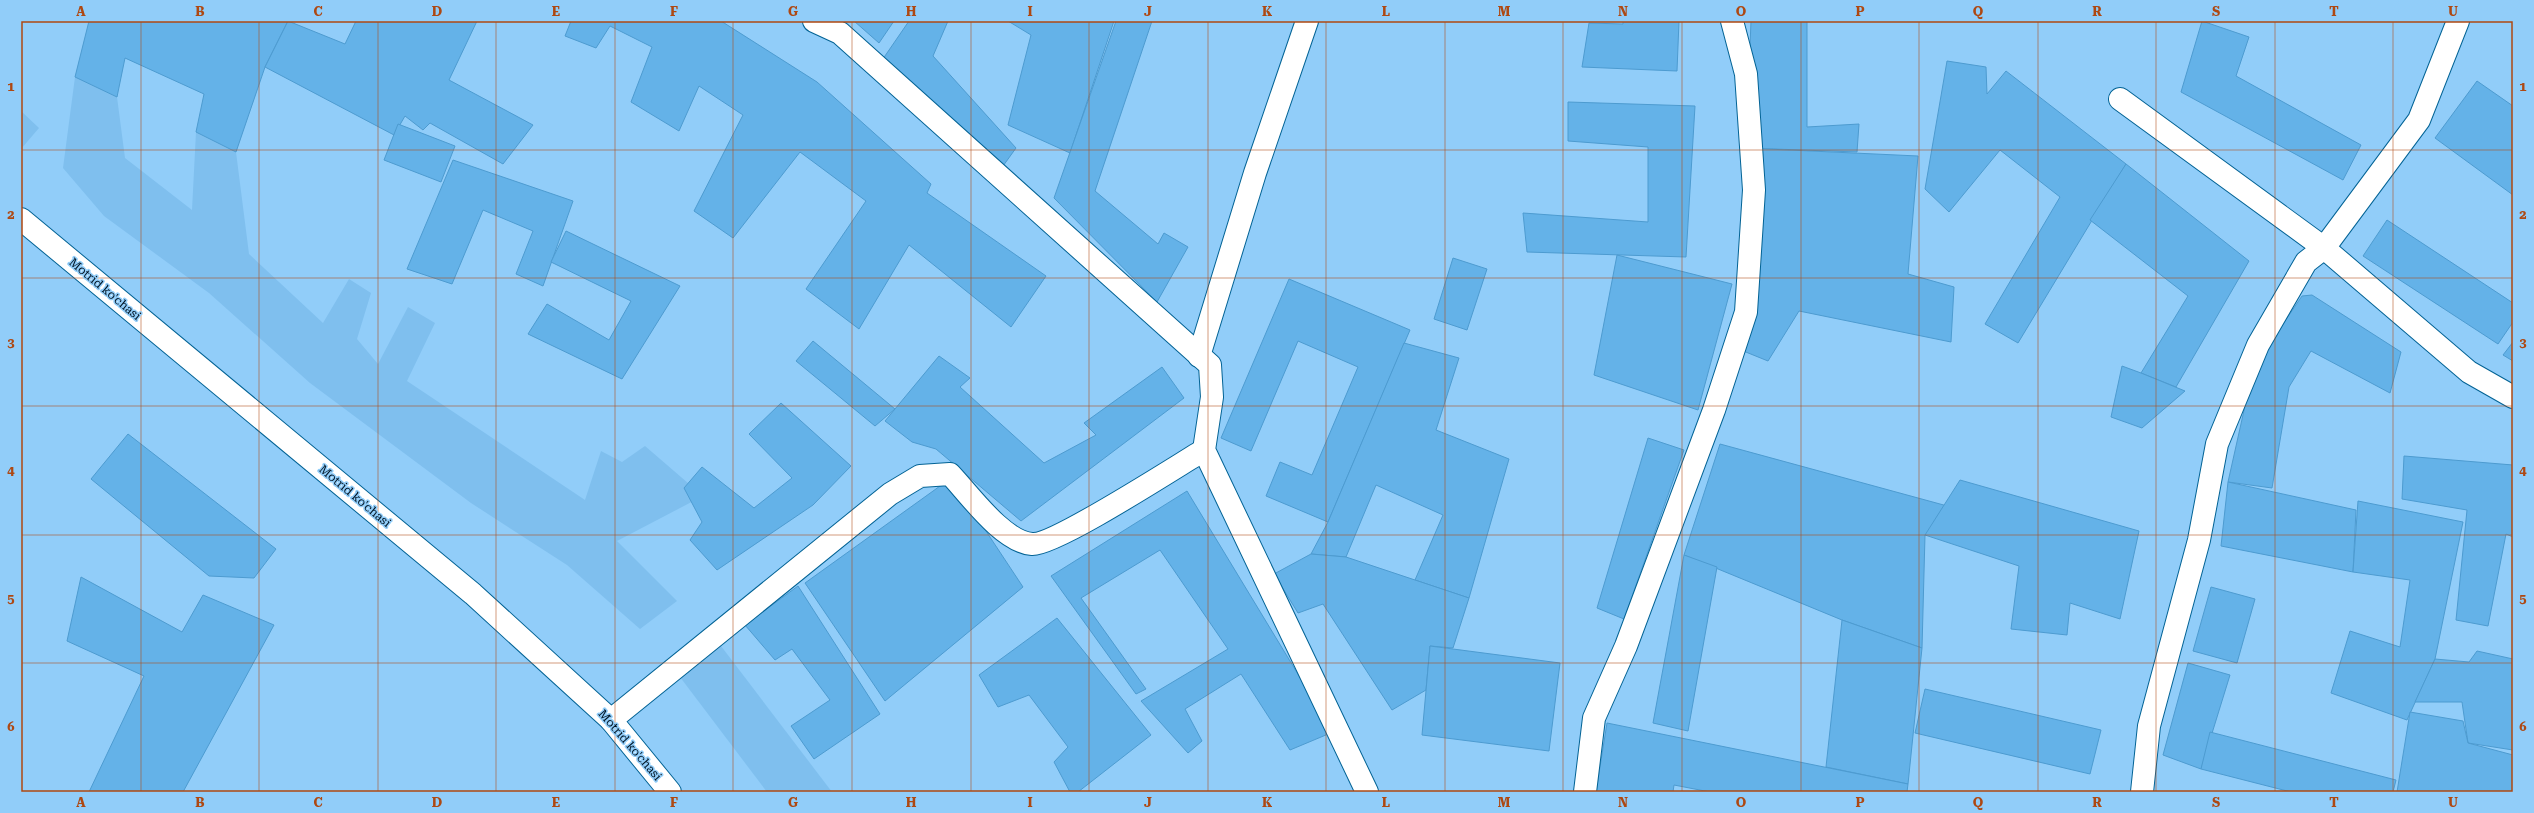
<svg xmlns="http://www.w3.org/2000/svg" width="2534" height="813" font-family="'Roboto Serif',serif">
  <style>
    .built { fill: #7fbfee }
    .building { fill: #64b2e8; stroke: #4d9bd0 }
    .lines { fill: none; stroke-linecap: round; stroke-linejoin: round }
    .minor-casing { stroke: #036395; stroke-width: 24 }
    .major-casing { stroke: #036395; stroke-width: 24 }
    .minor { stroke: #fff; stroke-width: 22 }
    .major { stroke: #fff; stroke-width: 22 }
    .grid { fill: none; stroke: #ae4812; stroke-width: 1; stroke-opacity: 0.55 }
    .labels { text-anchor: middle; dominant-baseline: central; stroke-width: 3; stroke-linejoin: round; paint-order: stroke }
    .street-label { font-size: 12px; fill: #001424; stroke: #91cdf9 }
    .neatline { fill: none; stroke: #ae4812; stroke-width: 1.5 }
    .grid-label { font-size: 13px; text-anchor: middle; font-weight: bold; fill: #ae4812 }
  </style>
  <rect width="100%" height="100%" fill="#91cdf9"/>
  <g class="built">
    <polygon points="75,77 117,97 125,158 192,210 196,132 236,152 249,254 323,323 349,279 371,293 357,339 378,364 408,307 435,323 407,381 585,500 601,451 622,462 645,446 703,496 617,541 677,601 640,629 567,565 471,503 310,383 209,293 104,216 63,168"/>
    <polygon points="21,111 39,128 21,149"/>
    <polygon points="721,646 832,792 767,792 680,677"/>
  </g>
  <g class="building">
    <polygon points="89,21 288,21 265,67 236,152 196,132 204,94 125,58 117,97 75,77"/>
    <polygon points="288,21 345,44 356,21 477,21 449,80 533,125 503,164 430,123 423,130 405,116 394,135 265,67"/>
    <polygon points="571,21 721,21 817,82 931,184 927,193 1046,276 1011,327 909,245 859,329 806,289 866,201 800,152 733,238 694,211 743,115 699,86 679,131 631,102 652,47 610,26 596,48 565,36"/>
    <polygon points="854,21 894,21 879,43"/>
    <polygon points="909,21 948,21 933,56 1016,148 998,173 876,69"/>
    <polygon points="1008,21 1114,21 1070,153 1008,125 1031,35"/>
    <polygon points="1116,21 1152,21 1095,191 1158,244 1164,233 1188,247 1157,302 1054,198"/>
    <polygon points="1623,21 1679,21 1677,71 1582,67 1589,23 1623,24"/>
    <polygon points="1751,21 1807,21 1807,127 1859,124 1857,152 1746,148"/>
    <polygon points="2202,21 2249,37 2236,76 2361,145 2343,180 2181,92"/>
    <polygon points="1947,61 1986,67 1987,94 2006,71 2126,164 2018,343 1985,324 2060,197 2000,150 1949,212 1925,189"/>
    <polygon points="2477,81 2513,106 2513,195 2435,138"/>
    <polygon points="1568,102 1695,106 1686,257 1527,252 1523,213 1648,222 1648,147 1568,141"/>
    <polygon points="398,124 455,146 441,182 384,160"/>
    <polygon points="1746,148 1918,156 1908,274 1954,287 1951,342 1799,311 1768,361 1726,344 1759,256"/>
    <polygon points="453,160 573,201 543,286 516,274 533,231 483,210 452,284 407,269"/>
    <polygon points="2126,164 2249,261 2176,387 2141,373 2188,296 2090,220"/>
    <polygon points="2387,220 2513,303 2513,322 2498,344 2363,256"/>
    <polygon points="566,231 680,286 622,379 528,334 547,304 609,340 631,301 551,262"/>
    <polygon points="1617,255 1732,284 1698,410 1594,375"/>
    <polygon points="1453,258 1487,269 1467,330 1434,319"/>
    <polygon points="1289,279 1410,330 1328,522 1266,496 1280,462 1312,475 1358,367 1298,341 1251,451 1221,438"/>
    <polygon points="2312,295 2401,352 2390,393 2311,351 2289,387 2272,488 2228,482 2247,397 2264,352 2302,296"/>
    <polygon points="813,341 895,409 875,426 796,361"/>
    <polygon points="2513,342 2513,361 2503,355"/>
    <polygon points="1404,343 1459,358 1436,430 1509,459 1469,598 1415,580 1443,515 1376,485 1346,557 1311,554 1328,522"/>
    <polygon points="939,356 970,378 960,387 1044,463 1096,435 1084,423 1162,367 1184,398 1021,521 936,449 912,442 885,421"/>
    <polygon points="2122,366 2141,373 2185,391 2142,428 2111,417"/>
    <polygon points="781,403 851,466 813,505 717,570 690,540 702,522 684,488 702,467 754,508 792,478 749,434"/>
    <polygon points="128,434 276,549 254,578 209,576 91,479"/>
    <polygon points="1648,438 1684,450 1624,619 1597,608"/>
    <polygon points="1720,444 1973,513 1925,535 1922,648 1842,620 1684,555"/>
    <polygon points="2404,456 2513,465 2513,537 2506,534 2488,626 2456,620 2467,510 2402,499"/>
    <polygon points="1960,480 2139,531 2120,619 2070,603 2067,635 2011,629 2019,566 1925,535"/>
    <polygon points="947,481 978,519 1023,587 885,701 805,583"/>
    <polygon points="2228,482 2356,510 2353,572 2221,546"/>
    <polygon points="1187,491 1333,732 1290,750 1241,674 1185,709 1202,741 1188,753 1141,701 1228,649 1160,550 1081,598 1146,689 1136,694 1051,576"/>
    <polygon points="2358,501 2463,522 2435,659 2407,720 2331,693 2350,631 2400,647 2410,580 2353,572"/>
    <polygon points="1311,554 1346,557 1469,598 1453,648 1430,646 1426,690 1392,710 1323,604 1298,613 1274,574"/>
    <polygon points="1684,555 1717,567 1688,731 1653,723"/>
    <polygon points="81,577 182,632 203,595 274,625 183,792 89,792 144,676 67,641"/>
    <polygon points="798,586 880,714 814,759 791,726 830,700 792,649 775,660 745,625"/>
    <polygon points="2211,587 2255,599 2237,663 2193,651"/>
    <polygon points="1057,618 1151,735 1078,792 1070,792 1054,762 1068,747 1029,695 998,707 979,675"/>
    <polygon points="1842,620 1922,648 1908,784 1826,767"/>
    <polygon points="1430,646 1560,663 1549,751 1422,735"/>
    <polygon points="2477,651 2513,659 2513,750 2468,743 2462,702 2415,702 2435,659 2469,662"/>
    <polygon points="2188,663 2230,675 2201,769 2163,755"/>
    <polygon points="1925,689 2101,730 2090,774 1915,733"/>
    <polygon points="2410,712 2463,721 2468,743 2513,755 2513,792 2397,792"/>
    <polygon points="1607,723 1908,784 1907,792 1710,792 1674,785 1673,792 1596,792"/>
    <polygon points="2210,732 2396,780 2393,792 2291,792 2201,769"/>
  </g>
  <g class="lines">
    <defs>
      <g id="minor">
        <polyline points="814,21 840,33 1210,365 1212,397 1204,450 1367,792"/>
        <polyline points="2120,99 2324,248 2469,372 2513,397"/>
        <polyline points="1199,356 1255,173 1307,21"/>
        <path d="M611 720 890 494 920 476 950 474C969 494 1003 542 1032 544 1054 546 1177 466 1204 450"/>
        <polyline points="1585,792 1594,718 1626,646 1714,410 1746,312 1754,190 1746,74 1732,21"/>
        <polyline points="2142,792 2149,726 2199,540 2217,444 2258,345 2306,262 2324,248 2419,120 2458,21"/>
      </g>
      <polyline id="major" points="21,219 473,594 611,720 670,792"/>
    </defs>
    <use href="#minor" class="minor-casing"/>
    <use href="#major" class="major-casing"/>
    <use href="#minor" class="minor"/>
    <use href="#major" class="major"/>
  </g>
  <path class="grid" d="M141 21V792M259 21V792M378 21V792M496 21V792M615 21V792M733 21V792M852 21V792M971 21V792M1089 21V792M1208 21V792M1326 21V792M1445 21V792M1563 21V792M1682 21V792M1801 21V792M1919 21V792M2038 21V792M2156 21V792M2275 21V792M2393 21V792M21 150H2513M21 278H2513M21 406H2513M21 535H2513M21 663H2513"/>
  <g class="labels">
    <g class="street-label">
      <text transform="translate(105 289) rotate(40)">Motrid ko'chasi</text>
      <text transform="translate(355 496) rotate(40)">Motrid ko'chasi</text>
      <text transform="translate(630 745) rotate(49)">Motrid ko'chasi</text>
    </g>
  </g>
  <rect width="2534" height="813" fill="none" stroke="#91cdf9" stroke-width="44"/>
  <rect x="22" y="22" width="2490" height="769" class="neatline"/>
  <g class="grid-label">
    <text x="81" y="16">A</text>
    <text x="200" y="16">B</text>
    <text x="318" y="16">C</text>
    <text x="437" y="16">D</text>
    <text x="556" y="16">E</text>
    <text x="674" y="16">F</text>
    <text x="793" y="16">G</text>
    <text x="911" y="16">H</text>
    <text x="1030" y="16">I</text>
    <text x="1148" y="16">J</text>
    <text x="1267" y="16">K</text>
    <text x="1386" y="16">L</text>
    <text x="1504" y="16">M</text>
    <text x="1623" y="16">N</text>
    <text x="1741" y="16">O</text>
    <text x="1860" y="16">P</text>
    <text x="1978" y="16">Q</text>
    <text x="2097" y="16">R</text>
    <text x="2216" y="16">S</text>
    <text x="2334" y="16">T</text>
    <text x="2453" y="16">U</text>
    <text x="11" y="91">1</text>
    <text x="2523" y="91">1</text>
    <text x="11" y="219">2</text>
    <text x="2523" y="219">2</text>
    <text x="11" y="347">3</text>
    <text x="2523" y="347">3</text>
    <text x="11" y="475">4</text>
    <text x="2523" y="475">4</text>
    <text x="11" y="603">5</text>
    <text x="2523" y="603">5</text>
    <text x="11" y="731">6</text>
    <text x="2523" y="731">6</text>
    <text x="81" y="807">A</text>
    <text x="200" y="807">B</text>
    <text x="318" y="807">C</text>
    <text x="437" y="807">D</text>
    <text x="556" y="807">E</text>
    <text x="674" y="807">F</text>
    <text x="793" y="807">G</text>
    <text x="911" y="807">H</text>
    <text x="1030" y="807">I</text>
    <text x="1148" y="807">J</text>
    <text x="1267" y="807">K</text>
    <text x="1386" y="807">L</text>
    <text x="1504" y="807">M</text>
    <text x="1623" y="807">N</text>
    <text x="1741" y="807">O</text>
    <text x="1860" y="807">P</text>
    <text x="1978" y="807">Q</text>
    <text x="2097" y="807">R</text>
    <text x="2216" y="807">S</text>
    <text x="2334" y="807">T</text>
    <text x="2453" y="807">U</text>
  </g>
</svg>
